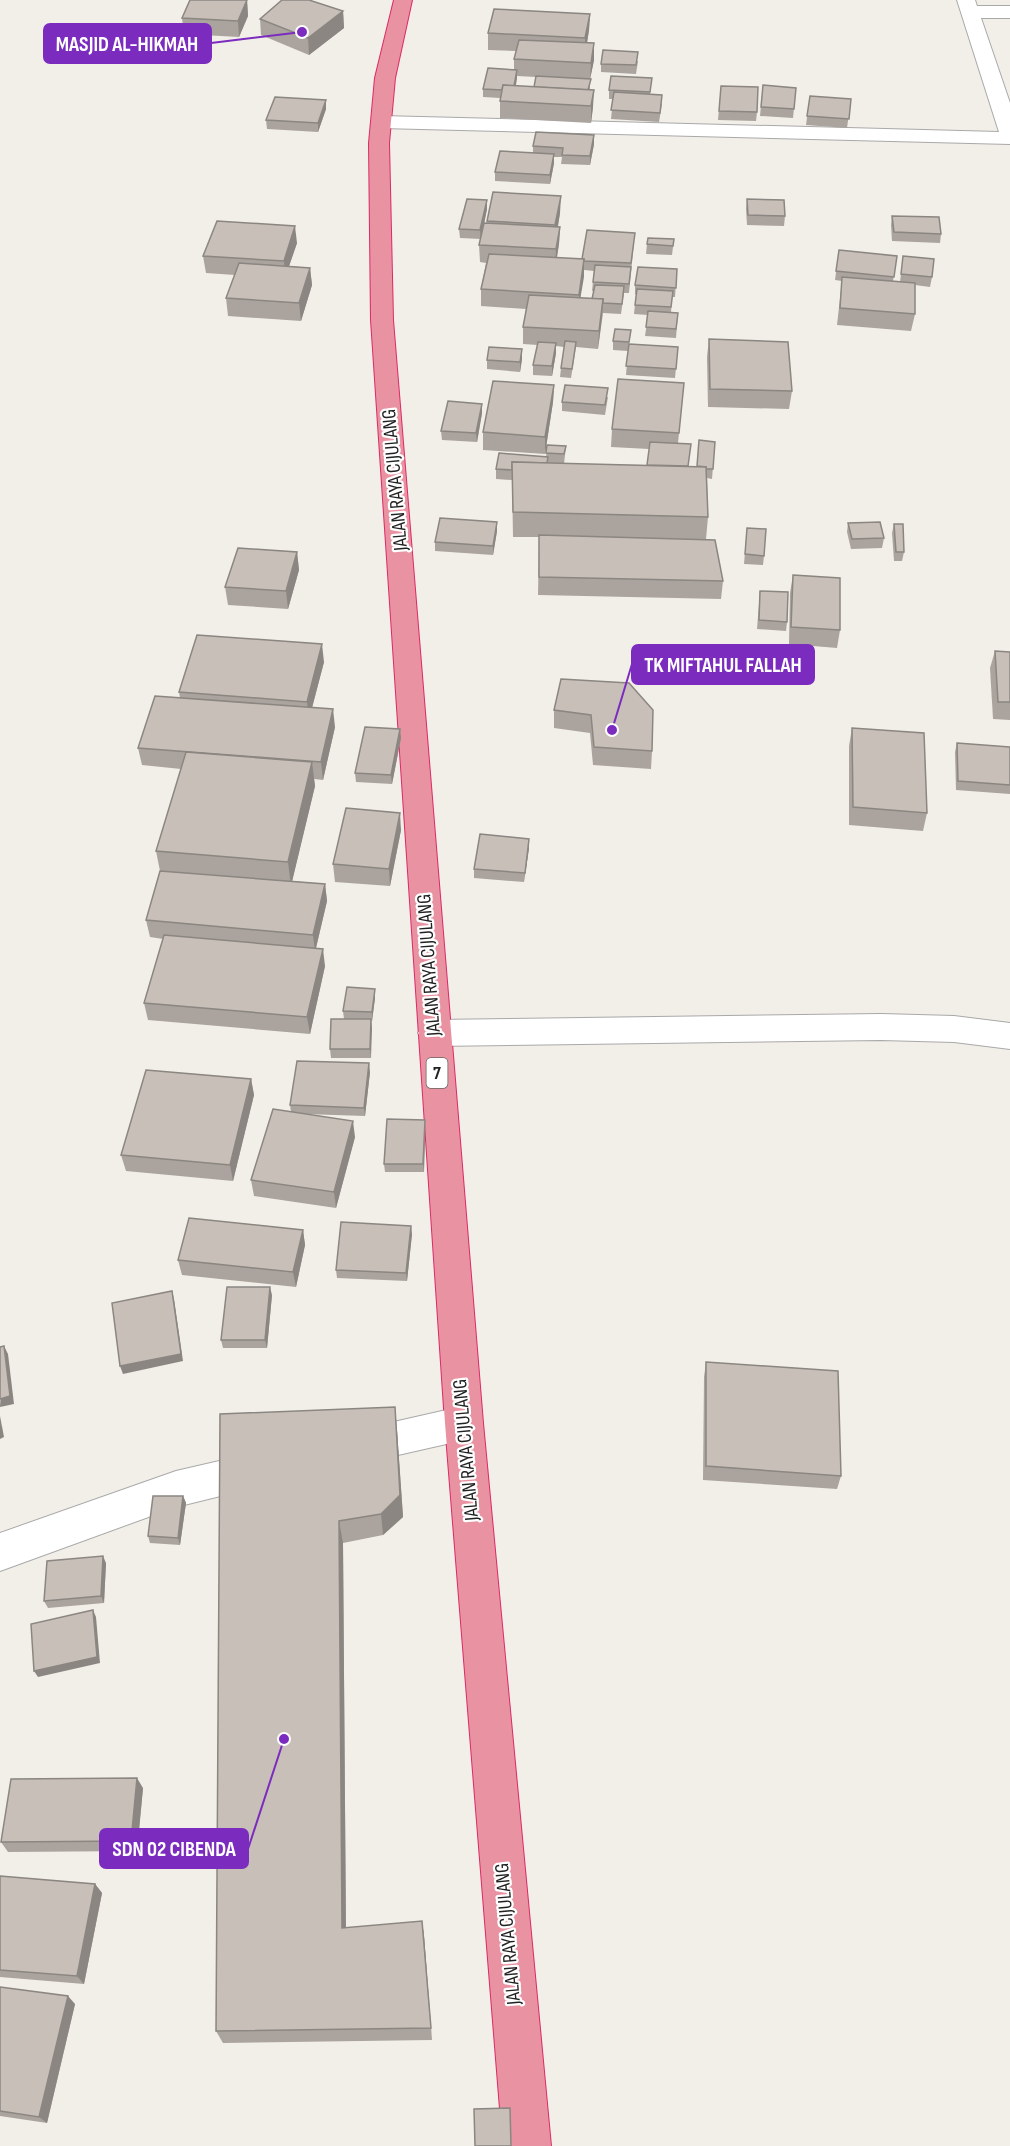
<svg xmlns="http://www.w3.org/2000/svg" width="1010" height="2146" font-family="'Sofia Sans Condensed',sans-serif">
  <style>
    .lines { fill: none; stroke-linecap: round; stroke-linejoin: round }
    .minor-casing { stroke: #a9a9a9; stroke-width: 2 }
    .highway-casing { stroke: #dc2a67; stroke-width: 2 }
    .minor { fill: #fff; fill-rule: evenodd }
    .highway { fill: #e892a2; fill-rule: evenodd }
    .wall { fill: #aba49e; fill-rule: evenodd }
    .shaded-wall { fill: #8b8681 }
    .building { fill: #c7bfb8; stroke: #8b8681; stroke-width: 1.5 }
    .labels { text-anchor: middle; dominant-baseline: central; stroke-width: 4.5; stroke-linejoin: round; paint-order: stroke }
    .shield { fill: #fff; stroke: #646464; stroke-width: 1.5 }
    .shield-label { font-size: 18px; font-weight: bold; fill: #222 }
    .street-label { font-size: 20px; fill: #222; stroke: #fff }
    .leader { fill: none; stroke: #7b2cbf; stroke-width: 2 }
    .callout-dot { fill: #7b2cbf; stroke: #fff; stroke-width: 2 }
    .callout { fill: #7b2cbf; stroke: #7b2cbf; stroke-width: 2 }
    .callout-label { font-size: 21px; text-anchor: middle; font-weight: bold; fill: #fff }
  </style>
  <rect width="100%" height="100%" fill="#f2efe9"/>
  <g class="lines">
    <defs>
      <g id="minor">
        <polygon points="957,0 975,0 977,6 1010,6 1010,18 981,18 1010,103 1010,144 381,128 374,126 371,122 374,118 381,116 999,132"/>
        <polygon points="881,1014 954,1016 1010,1023 1010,1049 954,1042 881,1040 434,1046 423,1042 418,1033 423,1024 434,1020"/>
        <polygon points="464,1406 477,1411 483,1423 477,1435 464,1440 354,1465 341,1460 335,1448 341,1436 354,1431"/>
        <polygon points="263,1451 277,1456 282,1469 277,1482 176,1507 0,1571 0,1533 176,1471"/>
      </g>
      <polygon id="highway" points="394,0 412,0 395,78 389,143 393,320 483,1423 551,2146 503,2146 445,1423 371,320 369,143 375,78"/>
    </defs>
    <use href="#minor" class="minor-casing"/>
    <use href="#highway" class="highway-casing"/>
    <use href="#minor" class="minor"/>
    <use href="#highway" class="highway"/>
  </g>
  <g class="wall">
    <polygon points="247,0 248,16 239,37 184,34 182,18"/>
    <polygon points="343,11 344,28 309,55 261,35 260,19"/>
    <path d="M590 14 589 30 587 43H594V60L590 79V90L593 107 591 123 500 118V98L483 97V89L514 69V59L516 51 488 50V33ZM517 76 536 77 534 87 516 86Z"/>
    <polygon points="638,61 636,74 601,72 601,64"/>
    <polygon points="763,85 796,88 793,118 760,116"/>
    <polygon points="721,86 757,112 756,121 718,120"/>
    <polygon points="651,87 650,94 662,104 659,122 611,119 613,99 609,99 609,90"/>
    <polygon points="810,96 851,99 847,128 806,125"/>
    <polygon points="326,109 318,132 267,129 266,120"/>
    <polygon points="594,144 590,165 561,164 562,157 554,157 554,163 550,184 495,181 495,172 533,153 533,146"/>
    <polygon points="747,199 785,216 784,226 747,225 746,209"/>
    <polygon points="487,209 481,239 460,238 459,229"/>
    <path d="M560 213 558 227H560L559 244 557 258 582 259 634 242 629 293H624L621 314 603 313 598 349 576 347 571 378 560 377 561 368 564 347 556 346V353L552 376 533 375V365L538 345 523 344V327L526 309 481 306V289L486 263 480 262 479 245 487 221ZM584 270 594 271 592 291H594L592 299 580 298Z"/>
    <polygon points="892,216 941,234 940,243 892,241 891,225"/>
    <polygon points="674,239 672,255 646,254 647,244"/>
    <polygon points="297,243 289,266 310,268 312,285 301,321 228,316 226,298 235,275 206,273 203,256"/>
    <polygon points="839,250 897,256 893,281 900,282 903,256 932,277 930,287 915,285 915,314 911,331 837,325 842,281 835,280"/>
    <polygon points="677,269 675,297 672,297 671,313 678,313 676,338 645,336 648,315 634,314 636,295 635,294 635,285"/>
    <polygon points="631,330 629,344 678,347 675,378 626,375 628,351 613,350 613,341"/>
    <polygon points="709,339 792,391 789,409 708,407 707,357"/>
    <polygon points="522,349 522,359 520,372 487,369 487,360"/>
    <polygon points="684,383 678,443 688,466 697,466 715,442 712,479 707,478 708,517 706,539 723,581 721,599 538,595 539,537 513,537 512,480 496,479 496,469 546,457 547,445 566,446 564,464 647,465 649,449 611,447 612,429"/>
    <polygon points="554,385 553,402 545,454 483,450 483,432"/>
    <polygon points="608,397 605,415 562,411 562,402"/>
    <polygon points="482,404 482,413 477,442 442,440 441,431"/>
    <polygon points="848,523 884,538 882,548 851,549 847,532"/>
    <polygon points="894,524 904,552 902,561 894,561 892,533"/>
    <polygon points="747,528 764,556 763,565 744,564"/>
    <polygon points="497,531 493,555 435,551 435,542"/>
    <polygon points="297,552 299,570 288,609 228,605 225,587"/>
    <polygon points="793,575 840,630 837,648 789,644 790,593"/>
    <polygon points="760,591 787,622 786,631 757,629"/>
    <polygon points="660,649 692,652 688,684 657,682"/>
    <polygon points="995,651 1010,652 1010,720 993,719 990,668"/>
    <polygon points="324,662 312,708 335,727 323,780 314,779 315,786 292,881 325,884 327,901 316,948 325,966 310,1034 148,1020 144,1003 163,939 150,937 146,920 160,871 156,851 181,769 142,765 138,748 180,698 179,692"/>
    <polygon points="561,679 652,751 651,769 593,765 590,733 554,728 554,710"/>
    <polygon points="852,728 927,813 923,831 849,825 849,746"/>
    <polygon points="400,729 401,738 392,784 356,782 355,773"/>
    <polygon points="957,743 1010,747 1010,794 956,790 955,752"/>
    <polygon points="401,830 390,886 335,882 333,864"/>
    <polygon points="529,848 524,882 474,878 474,869"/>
    <polygon points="375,989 375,998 372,1021 371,1021 371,1058 331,1058 330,1049 344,1019 343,1011"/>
    <polygon points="370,1072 365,1116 304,1114 355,1137 336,1208 254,1196 251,1180 291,1112 290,1105"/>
    <polygon points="251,1079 254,1095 233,1181 126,1171 121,1155"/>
    <polygon points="425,1128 424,1172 385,1172 384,1164"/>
    <polygon points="303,1230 305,1245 296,1287 182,1275 178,1260"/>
    <polygon points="412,1234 407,1281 337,1278 336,1270"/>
    <polygon points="272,1295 267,1348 223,1348 221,1340"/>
    <polygon points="706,1362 841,1476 837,1489 703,1480 704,1377"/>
    <polygon points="220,1414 397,1430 403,1517 383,1535 343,1543 346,1928 422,1921 424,1936 432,2040 223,2043 216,2031"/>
    <polygon points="183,1496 186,1503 180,1545 150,1543 148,1536"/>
    <polygon points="106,1563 104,1603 48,1608 44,1601"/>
    <polygon points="143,1788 137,1851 8,1852 1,1842"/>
    <polygon points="0,1876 95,1884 102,1893 84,1984 0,1977"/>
    <polygon points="0,1987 75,2004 47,2123 0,2116"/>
  </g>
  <g class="shaded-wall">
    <polygon points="247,0 248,16 239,37 238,21"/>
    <polygon points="343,11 344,28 309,55 308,38"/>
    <polygon points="590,14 589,30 585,55 585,38"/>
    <polygon points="594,43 594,60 590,80 591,63"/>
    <polygon points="517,70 517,78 513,99 513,90"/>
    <polygon points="594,90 593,107 591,123 591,106"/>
    <polygon points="326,100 326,109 318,132 318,123"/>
    <polygon points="594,135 594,144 590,165 590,156"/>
    <polygon points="554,154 554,163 550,184 550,175"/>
    <polygon points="561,196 560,213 555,242 555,225"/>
    <polygon points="487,200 487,209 481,239 480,230"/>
    <polygon points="295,226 297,243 285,278 284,261"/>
    <polygon points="560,227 559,244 555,267 556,249"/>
    <polygon points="584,259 584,277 578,312 579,295"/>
    <polygon points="310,268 312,285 301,321 299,303"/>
    <polygon points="603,299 602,317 598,349 599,331"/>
    <polygon points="556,343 556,353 552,376 552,366"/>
    <polygon points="522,349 522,359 520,372 520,362"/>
    <polygon points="554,385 553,402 545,454 545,437"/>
    <polygon points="482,404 482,413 477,442 476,433"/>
    <polygon points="497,522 497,531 493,555 493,546"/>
    <polygon points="297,552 299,570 288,609 286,591"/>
    <polygon points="322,644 324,662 309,719 307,702"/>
    <polygon points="333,709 335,727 323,780 321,762"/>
    <polygon points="400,729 401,738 392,784 391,775"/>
    <polygon points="312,762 315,786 291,886 288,862"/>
    <polygon points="400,813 401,830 390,886 389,869"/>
    <polygon points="529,839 529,848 524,882 525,873"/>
    <polygon points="325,884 327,901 315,952 313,935"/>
    <polygon points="323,949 325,966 310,1034 307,1017"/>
    <polygon points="375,989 375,998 372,1021 372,1012"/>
    <polygon points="371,1019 372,1028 371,1058 370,1049"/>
    <polygon points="369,1063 370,1072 365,1116 364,1108"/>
    <polygon points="251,1079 254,1095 233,1181 230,1165"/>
    <polygon points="425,1120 425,1128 424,1172 423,1164"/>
    <polygon points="353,1121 355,1137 336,1208 334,1192"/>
    <polygon points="411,1226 412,1234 407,1281 406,1273"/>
    <polygon points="303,1230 305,1245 296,1287 293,1272"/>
    <polygon points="270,1287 272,1295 267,1348 265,1340"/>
    <polygon points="172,1291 174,1299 183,1361 123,1374 120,1366"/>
    <polygon points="4,1346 8,1354 14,1404 0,1407"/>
    <polygon points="395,1407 397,1430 403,1517 383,1535 381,1514"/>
    <polygon points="0,1416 4,1437 0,1439"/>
    <polygon points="183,1496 186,1503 180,1545 178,1538"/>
    <polygon points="339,1521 343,1543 346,1942 342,1928"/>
    <polygon points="103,1556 106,1563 104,1603 101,1596"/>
    <polygon points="93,1610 96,1617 100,1663 38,1677 34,1671"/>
    <polygon points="137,1778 143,1788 137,1851 131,1841"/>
    <polygon points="95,1884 102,1893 84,1984 77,1976"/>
    <polygon points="422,1921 424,1936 432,2040 431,2028"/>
    <polygon points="68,1996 75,2004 47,2123 39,2117"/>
  </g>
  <g class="building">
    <polygon points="190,0 247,0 238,21 182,18"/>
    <polygon points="282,0 309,0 343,11 308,38 260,19"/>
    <polygon points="494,9 590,14 585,38 488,33"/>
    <polygon points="519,40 594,43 591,63 514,59"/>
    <polygon points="603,50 638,52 636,65 601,64"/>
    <polygon points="488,68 517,70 514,86 503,85 502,90 483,89"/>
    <polygon points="536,76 591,79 588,90 534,87"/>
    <polygon points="611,76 652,78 650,92 609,90"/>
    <polygon points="503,85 594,90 591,106 500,101"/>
    <polygon points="763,85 796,88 794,109 761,107"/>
    <polygon points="721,86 758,87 757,112 719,111"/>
    <polygon points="614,92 662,95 660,113 611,110"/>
    <polygon points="810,96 851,99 849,119 807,116"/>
    <polygon points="275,97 326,100 318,123 266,120"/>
    <polygon points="536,132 594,135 590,156 562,155 563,148 533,146"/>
    <polygon points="500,151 554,154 550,175 495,172"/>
    <polygon points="493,192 561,196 555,225 487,221"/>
    <polygon points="467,199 487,200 480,230 459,229"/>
    <polygon points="747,199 784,200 785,216 748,215"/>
    <polygon points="892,216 939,217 941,234 894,232"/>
    <polygon points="217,221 295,226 284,261 203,256"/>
    <polygon points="484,223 560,227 556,249 479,245"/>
    <polygon points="587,230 635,233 631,263 584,261 584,259 582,259"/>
    <polygon points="648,238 674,239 673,246 647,244"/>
    <polygon points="839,250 897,256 894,277 836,271"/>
    <polygon points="489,254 584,259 579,295 481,289"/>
    <polygon points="903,256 934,259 932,277 901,274"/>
    <polygon points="239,263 310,268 299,303 226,298"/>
    <polygon points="595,265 631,267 629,284 593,282"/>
    <polygon points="638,267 677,269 676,288 635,285"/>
    <polygon points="842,277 915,283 915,314 840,308"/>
    <polygon points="595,285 624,286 622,304 603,303 603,299 592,299"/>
    <polygon points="637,289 673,291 671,307 635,305"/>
    <polygon points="529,295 603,299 599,331 523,327"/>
    <polygon points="648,311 678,313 676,329 646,327"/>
    <polygon points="615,329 631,330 629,342 613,341"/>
    <polygon points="709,339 788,342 792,391 710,389"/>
    <polygon points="565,341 576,342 572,369 561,368"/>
    <polygon points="538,342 556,343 552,366 533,365"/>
    <polygon points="629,344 678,347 676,369 626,366"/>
    <polygon points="489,347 522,349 520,362 487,360"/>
    <polygon points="618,379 684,383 679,433 612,429"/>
    <polygon points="493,381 554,385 545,437 483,432"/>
    <polygon points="565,385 608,388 605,405 562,402"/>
    <polygon points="448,401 482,404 476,433 441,431"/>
    <polygon points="699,440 715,442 713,469 706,469 706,467 697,466"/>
    <polygon points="650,442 691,444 688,466 647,465"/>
    <polygon points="547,445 566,446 564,454 546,453"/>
    <polygon points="499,453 548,457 547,463 512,462 512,470 496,469"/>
    <polygon points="512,462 706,467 708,517 513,512"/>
    <polygon points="440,518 497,522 493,546 435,542"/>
    <polygon points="880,522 884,538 852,539 848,523"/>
    <polygon points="894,524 903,524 904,552 896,552"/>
    <polygon points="747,528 766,529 764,556 745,554"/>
    <polygon points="539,535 715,540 723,581 539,577"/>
    <polygon points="238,548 297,552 286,591 225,587"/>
    <polygon points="793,575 840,578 840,630 791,627"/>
    <polygon points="760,591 788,592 787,622 759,620"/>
    <polygon points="197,635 322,644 307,702 179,692"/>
    <polygon points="995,651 1010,652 1010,702 998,702"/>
    <polygon points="561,679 629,683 653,710 652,751 594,747 591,715 554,710"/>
    <polygon points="155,696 333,709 321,762 138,748"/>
    <polygon points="365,727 400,729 391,775 355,773"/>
    <polygon points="852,728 924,733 927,813 853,807"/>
    <polygon points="957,743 1010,747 1010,785 958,781"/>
    <polygon points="186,752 312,762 288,862 156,851"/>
    <polygon points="346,808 400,813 389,869 333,864"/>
    <polygon points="480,834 529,839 525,873 474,869"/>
    <polygon points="160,871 325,884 313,935 146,920"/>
    <polygon points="164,935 323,949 307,1017 144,1003"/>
    <polygon points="347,987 375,989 372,1012 343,1011"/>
    <polygon points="331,1019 371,1019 370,1049 330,1049"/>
    <polygon points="297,1061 369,1063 364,1108 290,1105"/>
    <polygon points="146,1070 251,1079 230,1165 121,1155"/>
    <polygon points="273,1109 353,1121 334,1192 251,1180"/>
    <polygon points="387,1119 425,1120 423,1164 384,1164"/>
    <polygon points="189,1218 303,1230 293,1272 178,1260"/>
    <polygon points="341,1222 411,1226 406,1273 336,1270"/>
    <polygon points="227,1287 270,1287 265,1340 221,1340"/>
    <polygon points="172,1291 181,1354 120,1366 112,1303"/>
    <polygon points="4,1346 10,1396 0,1399 0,1347"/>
    <polygon points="706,1362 838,1371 841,1476 706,1466"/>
    <polygon points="395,1407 400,1495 381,1514 339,1521 342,1928 422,1921 431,2028 216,2031 220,1414"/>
    <polygon points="153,1496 183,1496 178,1538 148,1536"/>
    <polygon points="103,1556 101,1596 44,1601 47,1561"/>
    <polygon points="93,1610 97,1657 34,1671 31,1624"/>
    <polygon points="137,1778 131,1841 1,1842 11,1779"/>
    <polygon points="0,1876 95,1884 77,1976 0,1970"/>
    <polygon points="0,1987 68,1996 39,2117 0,2111"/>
    <polygon points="510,2108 511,2146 475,2146 474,2109"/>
  </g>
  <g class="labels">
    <rect class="shield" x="426.5" y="1058" width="21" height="30" rx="4.5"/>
    <g class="shield-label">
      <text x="437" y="1073">7</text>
    </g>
    <g class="street-label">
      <text transform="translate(395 480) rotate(-95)">JALAN RAYA CIJULANG</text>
      <text transform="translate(429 965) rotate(-94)">JALAN RAYA CIJULANG</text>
      <text transform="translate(466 1450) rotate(-95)">JALAN RAYA CIJULANG</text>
      <text transform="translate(508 1934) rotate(-95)">JALAN RAYA CIJULANG</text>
    </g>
  </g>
  <path class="leader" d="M302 32L211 43M612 730L632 664M284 1739L248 1849"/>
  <g class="callout-dot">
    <circle cx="302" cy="32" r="6"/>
    <circle cx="612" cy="730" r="6"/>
    <circle cx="284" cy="1739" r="6"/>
  </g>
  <g class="callout">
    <rect x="44" y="24" width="167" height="39" rx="6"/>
    <rect x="632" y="645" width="182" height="39" rx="6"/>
    <rect x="100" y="1829" width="148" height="39" rx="6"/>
  </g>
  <g class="callout-label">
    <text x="127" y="51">MASJID AL-HIKMAH</text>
    <text x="723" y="672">TK MIFTAHUL FALLAH</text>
    <text x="174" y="1856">SDN 02 CIBENDA</text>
  </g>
</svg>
